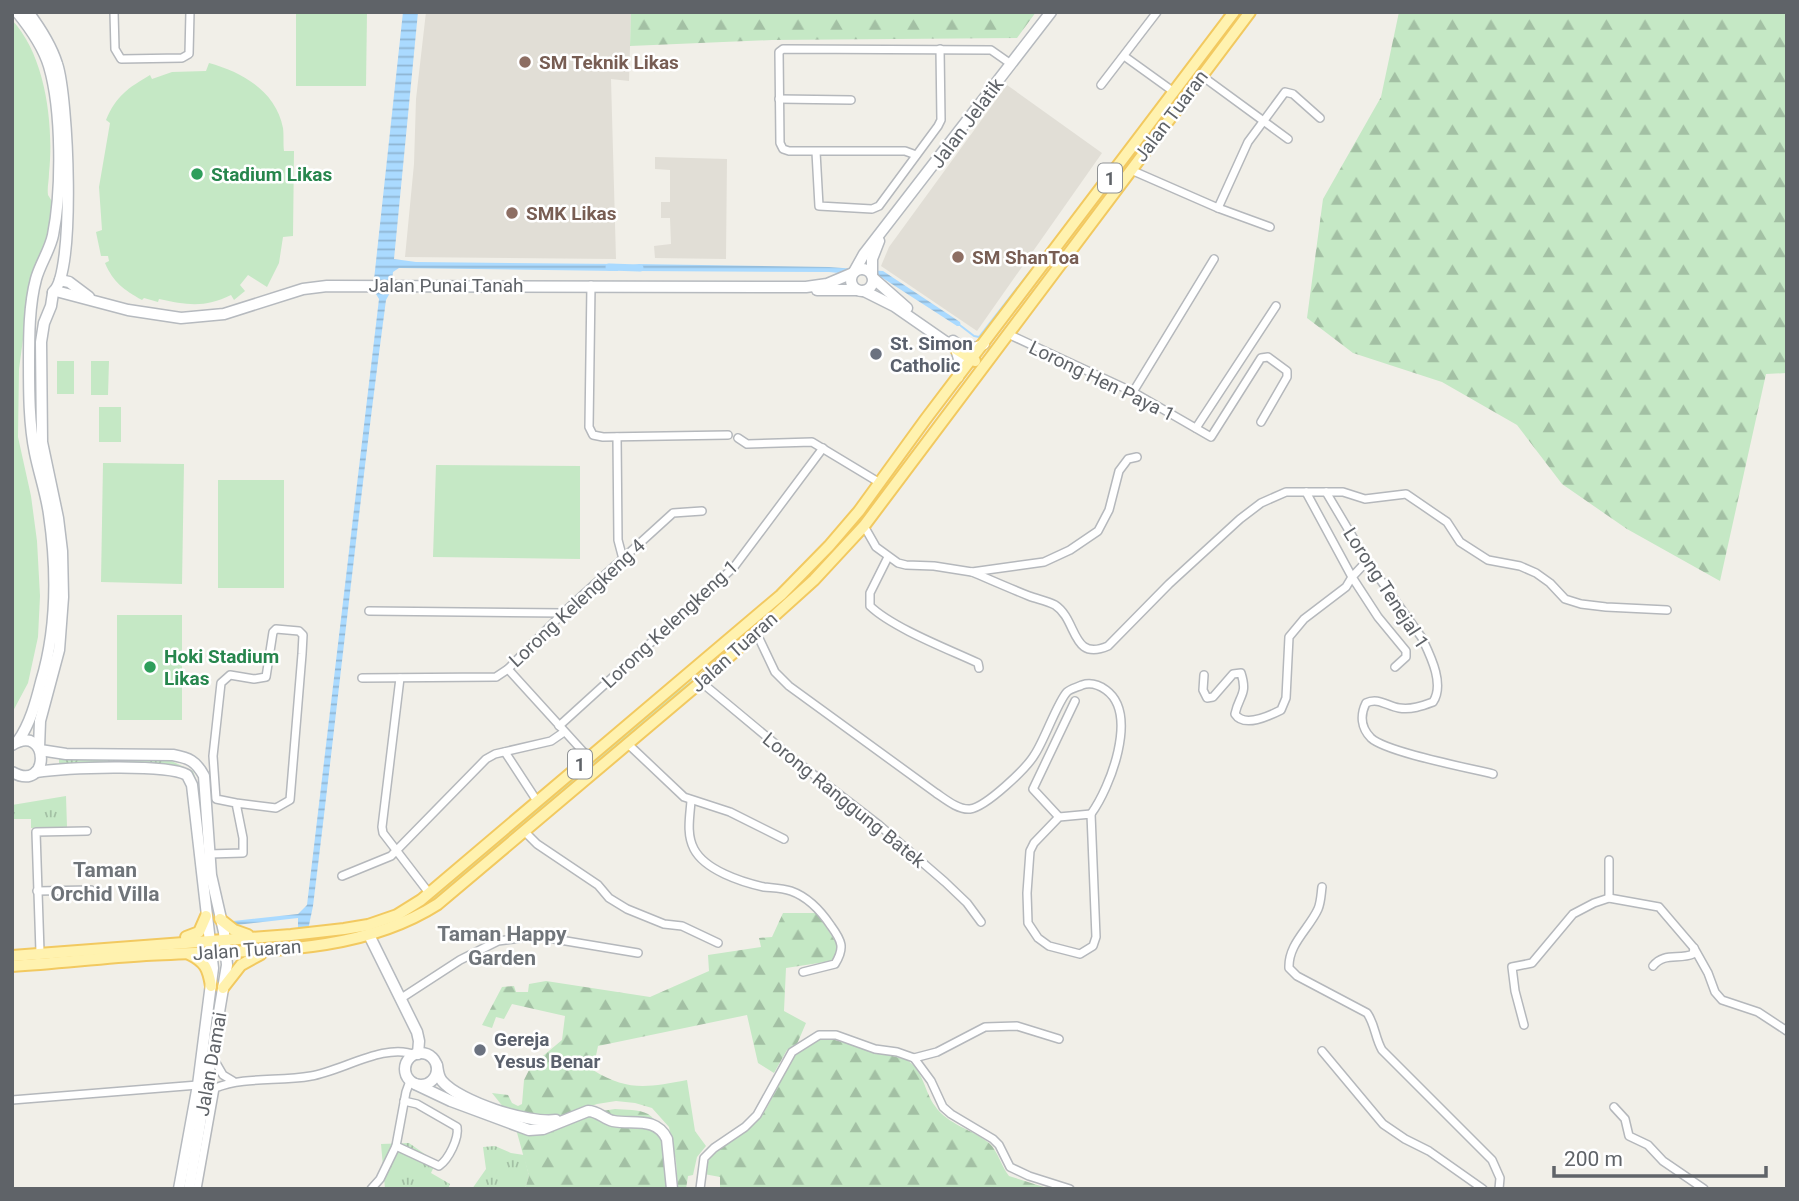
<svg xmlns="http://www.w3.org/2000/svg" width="1799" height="1201" font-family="Roboto,sans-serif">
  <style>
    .education { fill: #e1ded6 }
    .grass { fill: url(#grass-tufts) }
    .forest { fill: url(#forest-firs) }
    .park { fill: #c5e8c5 }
    .water { fill: url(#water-rules) }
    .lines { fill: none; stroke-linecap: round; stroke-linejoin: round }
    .stream { stroke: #aadaff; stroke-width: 2 }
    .canal { stroke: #aadaff; stroke-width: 7 }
    .street-casing { stroke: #b5b8bc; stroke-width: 10 }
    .secondary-casing { stroke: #b6babf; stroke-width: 13 }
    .primary-casing { stroke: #f2c960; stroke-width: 14 }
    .street { stroke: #fff; stroke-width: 7 }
    .secondary { stroke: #fff; stroke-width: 10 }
    .primary { stroke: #fff2af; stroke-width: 10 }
    .education-dot { fill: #8d6e63; stroke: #fff; stroke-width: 2.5 }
    .leisure-dot { fill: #2e9e5b; stroke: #fff; stroke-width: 2.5 }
    .worship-dot { fill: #6b7280; stroke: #fff; stroke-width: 2.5 }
    .labels { text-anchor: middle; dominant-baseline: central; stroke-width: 5; stroke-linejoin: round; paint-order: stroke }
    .shield { fill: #fff; stroke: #8f9295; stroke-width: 2 }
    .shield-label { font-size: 18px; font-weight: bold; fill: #5f6368 }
    .education-label { font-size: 19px; font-weight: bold; fill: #785e54; stroke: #fff; text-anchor: start }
    .street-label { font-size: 19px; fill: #5f6368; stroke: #fff }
    .leisure-label { font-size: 19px; font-weight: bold; fill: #27864d; stroke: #fff; text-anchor: start }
    .worship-label { font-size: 19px; font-weight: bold; fill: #5b616d; stroke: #fff; text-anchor: start }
    .neighbourhood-label { font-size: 21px; font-weight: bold; fill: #70757a; stroke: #fff }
  </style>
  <defs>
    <pattern id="grass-tufts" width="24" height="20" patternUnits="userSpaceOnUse" patternTransform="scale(1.75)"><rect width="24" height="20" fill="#c5e8c5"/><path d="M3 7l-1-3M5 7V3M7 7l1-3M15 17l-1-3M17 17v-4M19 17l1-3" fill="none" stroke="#a3c0a4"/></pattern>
    <pattern id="forest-firs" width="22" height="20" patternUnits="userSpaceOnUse" patternTransform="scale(1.75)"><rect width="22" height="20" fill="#c5e8c5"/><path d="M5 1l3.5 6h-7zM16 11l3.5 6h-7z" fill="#a3c0a4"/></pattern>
    <pattern id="water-rules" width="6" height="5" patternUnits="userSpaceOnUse" patternTransform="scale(1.75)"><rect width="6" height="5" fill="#aadaff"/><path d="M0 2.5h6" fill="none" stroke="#8eb4d2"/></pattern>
  </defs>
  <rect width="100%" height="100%" fill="#f1efe8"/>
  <g class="education">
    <polygon points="426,12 631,12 629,81 611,79 616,259 405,257 414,164 416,99"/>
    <polygon points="1007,85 1102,153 977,331 881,266 889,247"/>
    <polygon points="655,157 727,159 726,259 655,258 654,246 671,244 670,218 661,218 661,202 670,202 670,170 655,169"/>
  </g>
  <g class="grass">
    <path d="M711 664 712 665 675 697 425 908C380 934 341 939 290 944 273 946 253 949 236 947L241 945 346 935 377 928 405 916 470 867 672 694 681 689Z"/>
    <polygon points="59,756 167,759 193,771 201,793 207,882 215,922 211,923 205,882 199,793 191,772 182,767 167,765 59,763"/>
    <polygon points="66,796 67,827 31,828 31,819 12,819 12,805"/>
    <polygon points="409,1143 436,1162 431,1173 450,1184 448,1189 385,1189 381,1144"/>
    <polygon points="495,1146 511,1153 524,1155 529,1176 525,1189 472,1189 486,1169 483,1147"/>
  </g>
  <g class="forest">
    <polygon points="631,12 1036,12 1017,38 772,40 630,46"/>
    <polygon points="1399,12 1787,12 1787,373 1766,374 1720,581 1627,529 1562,484 1517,425 1442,382 1353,353 1307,318 1323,199 1381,97"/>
    <path d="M783 913H817L837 944 838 954 832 961 786 968 784 1011 806 1023 797 1044 787 1050 774 1073 758 1063 747 1015 598 1046 593 1070C628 1092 649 1087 687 1080L695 1131 706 1146 697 1157 693 1175 688 1176 686 1189H678L676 1161 669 1127 652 1108 635 1103 616 1101 597 1104 549 1121 508 1113 492 1093 508 1095 512 1103 518 1106 522 1104 524 1080 531 1066 562 1040 565 1016 512 1004 504 1019 496 1017 492 1028 482 1025 502 987 514 986 516 992H528L529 984 546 981 650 997 709 971 708 955 761 947 759 938 772 937Z"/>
    <path d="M818 1040H835L907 1060C924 1071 924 1091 935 1106 948 1125 972 1129 989 1143 998 1151 1001 1166 1009 1176L1050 1189H720V1177L704 1174C706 1169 707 1163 710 1158 718 1144 748 1133 761 1117 775 1098 779 1073 795 1055 801 1048 811 1044 818 1040Z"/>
    <path d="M615 1109C625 1110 639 1109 648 1114 667 1125 665 1170 667 1189H525L529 1176 516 1129 540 1134 548 1133 602 1111Z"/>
  </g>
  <g class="park">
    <polygon points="296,12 367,12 366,86 296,86"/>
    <path d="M12 20C46 56 54 126 49 173 49 181 47 187 48 195L53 203 49 242 31 280 19 369 18 437 31 496 37 541 40 596 38 637 28 683 12 713Z"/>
    <path d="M209 63C242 72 276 91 283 128 284 135 283 144 284 151H294L293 236 283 237 279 263 267 287 248 275 240 285 245 291 234 300 231 295C205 308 187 305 159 299L158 302 144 298 142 300C124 290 113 282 105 263L109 261 108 256H101L96 232 102 230 99 187 110 123 106 120C116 96 128 88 150 75L152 79 172 72 206 71Z"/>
    <rect x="57" y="361" width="17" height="33"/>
    <polygon points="91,361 109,361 108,395 91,395"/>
    <rect x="99" y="407" width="22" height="35"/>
    <polygon points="103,463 184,464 182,584 101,582"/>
    <polygon points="436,465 580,466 580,559 433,557"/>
    <rect x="218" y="480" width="66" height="108"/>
    <rect x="117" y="615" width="65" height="105"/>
  </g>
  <g class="water">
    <path d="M403 12H418L394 259 416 262 618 264V271L399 268 393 272 391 291 386 300C359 502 338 704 313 906L308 930 298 929V918L236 925 233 921 298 914 307 905 379 299 373 289Z"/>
    <polygon points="639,264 829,267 883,271 960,322 961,326 957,326 881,277 829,272 633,271 633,265"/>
  </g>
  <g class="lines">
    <g class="stream">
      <polyline points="1098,182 1115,160"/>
      <polyline points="961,326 974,336 979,337 1071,219"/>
    </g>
    <polyline class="canal" points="609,267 640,268"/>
    <defs>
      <g id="street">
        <polyline points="114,12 115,49 121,59 182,58 189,54 190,12"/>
        <polyline points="1124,56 1174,92"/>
        <polyline points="1202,76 1288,139"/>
        <polyline points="1101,85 1157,12"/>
        <polyline points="779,99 851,100"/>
        <polyline points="816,152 819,206 872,209 879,206 938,126 941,120 940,49"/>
        <polyline points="916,155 905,151 789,151 783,149 780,143 779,52 783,49 991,50 1011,64"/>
        <polyline points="1131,170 1218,208 1270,227"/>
        <polyline points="1218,208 1248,142 1285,92 1293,94 1320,118"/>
        <polyline points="591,285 589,427 593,435 603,437 728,435"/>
        <polyline points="1008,334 1133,392 1211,437 1261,358 1268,357 1287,371 1287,377 1261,422"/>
        <polyline points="1133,392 1214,259"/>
        <polyline points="1196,428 1276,306"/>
        <polyline points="617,437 618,540 623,559"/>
        <polyline points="738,438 747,444 812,442 880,483"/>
        <path d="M1326 492 1367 561 1422 638C1430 655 1445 684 1433 702 1422 706 1411 710 1399 708 1387 706 1378 697 1366 703 1360 715 1361 728 1371 738 1386 752 1469 768 1493 774"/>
        <polyline points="864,526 876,547 898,563 906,565 934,566 972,572 1044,562 1070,550 1098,531 1109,510 1119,471 1128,459 1137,457"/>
        <path d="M888 557 870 593V606C893 628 948 649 978 663L979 668"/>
        <polyline points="1367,561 1352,577 1378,617 1406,651 1406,657 1395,667"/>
        <path d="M972 572C991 580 1009 588 1029 596 1037 599 1047 601 1055 605 1078 620 1071 662 1108 646L1169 584 1240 519 1261 503 1286 492H1343L1365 499 1406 494 1447 522 1460 542 1488 560 1520 566 1536 573 1550 583 1565 599 1581 604 1606 607 1667 610"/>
        <polyline points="369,611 563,613"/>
        <path d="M756 632 775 672 789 686 936 793C945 799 958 810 970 809 986 807 1027 768 1035 754 1044 741 1058 701 1067 692 1070 689 1078 687 1082 685 1091 682 1099 685 1106 690 1139 714 1110 788 1091 814"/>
        <polyline points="508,669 588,757"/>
        <path d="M1204 675 1203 690 1207 698 1213 697 1233 674 1241 673C1248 695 1239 695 1235 714 1244 728 1269 716 1281 710L1286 698 1289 637 1304 619 1346 587 1352 577 1306 492"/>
        <polyline points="362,678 496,677 508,669 563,613 673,513 702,511"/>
        <polyline points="400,678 382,827 383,833 429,893"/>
        <polyline points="701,682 796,761 879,825 945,882 967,903 981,922"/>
        <polyline points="559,726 734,567 823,448"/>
        <polyline points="628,744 684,797 730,812 784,839"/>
        <polyline points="505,752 537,801"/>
        <path d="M691 801C690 816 686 834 694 849 705 870 741 882 764 887 773 888 782 888 791 891 808 897 821 911 831 926 842 941 845 948 835 964L803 972"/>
        <polygon points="1091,814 1096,937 1093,946 1080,954 1049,946 1038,938 1028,923 1027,893 1030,851 1034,843 1059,817"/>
        <polyline points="1059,817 1033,789 1075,701"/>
        <polyline points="525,832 537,844 598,885 609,898 627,909 664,924 682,926 718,943"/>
        <polyline points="209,854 243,853 243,838 236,803 216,799 213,756 221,683 230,675 254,679 266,677 273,632 276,629 299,631 303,635 302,654 290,800 276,808 236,803"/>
        <polyline points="342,876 391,856 486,759 495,754 551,741 564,732"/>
        <path d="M1322 887C1321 894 1321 902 1318 909 1309 929 1288 944 1289 968L1297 976 1367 1013C1375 1024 1375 1038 1382 1050L1492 1160 1500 1178 1499 1189"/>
        <polyline points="37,891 91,890"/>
        <polyline points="1609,898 1609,860"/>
        <polyline points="40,952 36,832 87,831"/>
        <path d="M1653 966C1664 952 1679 960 1693 954L1694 948"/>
        <polyline points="400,999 460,960 498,941 536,936 638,953"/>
        <polyline points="1524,1025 1515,991 1512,967 1532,963 1573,914 1594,903 1609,898 1659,907 1694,948 1708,973 1715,992 1722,1000 1758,1012 1787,1031"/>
        <polyline points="1322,1051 1383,1124 1405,1139 1429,1151 1483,1189"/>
        <polyline points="212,1056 223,1075 233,1081"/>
        <polyline points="914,1058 937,1052 985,1027 1017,1026 1059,1039"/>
        <polyline points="12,1100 198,1085"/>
        <polyline points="1614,1107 1625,1119 1629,1136 1648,1145 1663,1161 1704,1189"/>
        <path d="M396 1146 439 1166C449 1159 459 1138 457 1127L417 1104 404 1101"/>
        <path d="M197 1189 215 1088C246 1076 279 1082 311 1076 342 1071 386 1042 415 1055"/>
        <polyline points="371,1189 380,1179 396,1146 406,1092 410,1081"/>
        <polyline points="700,1189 704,1158 714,1148 745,1127 757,1115 792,1052 819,1035 836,1035 875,1049 897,1052 914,1058 931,1081 943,1107 951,1114 993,1139 999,1145 1010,1167 1029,1176 1070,1189"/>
      </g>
      <g id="secondary">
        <path d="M17 12C30 28 43 46 49 66 62 110 62 190 53 235 50 250 40 264 36 279 29 305 29 336 29 363 29 392 29 424 35 453 39 473 46 493 49 514 57 569 57 629 41 682 36 702 30 724 18 741"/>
        <path d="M28 12C40 28 51 45 57 64 68 96 76 274 53 292"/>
        <circle cx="862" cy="280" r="11"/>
        <polyline points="854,272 864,254 1051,12"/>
        <polyline points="872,275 872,259 879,241"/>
        <polyline points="873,278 907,308"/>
        <polyline points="60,280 69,282 89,297"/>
        <polyline points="817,290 857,290"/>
        <polyline points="56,291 128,310 181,318 224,314 303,289 327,286 806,287 827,284 853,273"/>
        <polyline points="864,291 894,306 956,349 960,362 958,377"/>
        <path d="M953 341C963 349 973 351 984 344"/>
        <path d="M12 745C50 722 51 794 12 772"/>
        <polyline points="39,748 40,721 59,650 63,597 62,551 58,518 42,442 41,342 44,323 51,306 53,293"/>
        <path d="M40 750 66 754 173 755C189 758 196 761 204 776L211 875 224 932 227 965 189 1189"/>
        <path d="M36 772C63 768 166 763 187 775L192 785 213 968 198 1085 179 1189"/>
        <polyline points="369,935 417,1032 419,1041 418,1054"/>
        <circle cx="421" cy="1069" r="16"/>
        <path d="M437 1065C438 1071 438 1076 442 1081 460 1102 529 1124 556 1120"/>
        <path d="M415 1084 451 1101 529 1130 543 1129 588 1111C598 1111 604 1119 613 1121 633 1125 656 1116 667 1139L672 1189"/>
      </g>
      <g id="primary">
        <polyline points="956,349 975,361"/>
        <polyline points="220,919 234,930 248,935"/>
        <polyline points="186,937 199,932 206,916"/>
        <path d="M189 954C205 962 208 968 211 986"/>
        <polyline points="12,956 291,935 344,929 368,925 397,915 421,900 781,595 829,546 859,511 925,420 1234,12"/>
        <path d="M12 966C57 963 101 958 146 955 243 949 352 959 438 904L701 682 814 580 864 526 1250 12"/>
        <polyline points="223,988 241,965 261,954"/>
      </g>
    </defs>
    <use href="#street" class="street-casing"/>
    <use href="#secondary" class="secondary-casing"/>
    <use href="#primary" class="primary-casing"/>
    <use href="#street" class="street"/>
    <use href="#secondary" class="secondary"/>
    <use href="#primary" class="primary"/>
  </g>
  <g class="education-dot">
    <circle cx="525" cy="62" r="7"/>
    <circle cx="512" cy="213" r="7"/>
    <circle cx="958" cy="257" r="7"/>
  </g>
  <g class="leisure-dot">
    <circle cx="197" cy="174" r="7"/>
    <circle cx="150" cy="667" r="7"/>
  </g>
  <g class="worship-dot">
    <circle cx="876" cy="354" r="7"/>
    <circle cx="480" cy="1050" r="7"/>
  </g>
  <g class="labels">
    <g class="shield">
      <rect x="1098" y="163.5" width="24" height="29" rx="5"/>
      <rect x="568" y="749.5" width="24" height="29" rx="5"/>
    </g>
    <g class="shield-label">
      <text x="1110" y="178">1</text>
      <text x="580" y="764">1</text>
    </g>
    <g class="education-label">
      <text x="539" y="62">SM Teknik Likas</text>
      <text x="526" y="213">SMK Likas</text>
      <text x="972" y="257">SM ShanToa</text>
    </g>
    <g class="street-label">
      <text transform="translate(1171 116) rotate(-53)">Jalan Tuaran</text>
      <text transform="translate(967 123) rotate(-53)">Jalan Jelatik</text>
      <text x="446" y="285">Jalan Punai Tanah</text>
      <text transform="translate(1102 381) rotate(26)">Lorong Hen Paya 1</text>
      <text transform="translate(1386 588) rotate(57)">Lorong Tenejal 1</text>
      <text transform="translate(577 603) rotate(-43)">Lorong Kelengkeng 4</text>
      <text transform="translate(670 624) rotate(-43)">Lorong Kelengkeng 1</text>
      <text transform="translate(734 652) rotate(-42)">Jalan Tuaran</text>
      <text transform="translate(844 800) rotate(39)">Lorong Ranggung Batek</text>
      <text transform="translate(247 950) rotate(-4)">Jalan Tuaran</text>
      <text transform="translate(211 1064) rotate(-80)">Jalan Damai</text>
    </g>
    <g class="leisure-label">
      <text x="211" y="174">Stadium Likas</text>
      <text x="164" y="656">Hoki Stadium<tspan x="164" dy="22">Likas</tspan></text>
    </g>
    <g class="worship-label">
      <text x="890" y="343">St. Simon<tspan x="890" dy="22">Catholic</tspan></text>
      <text x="494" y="1039">Gereja<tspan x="494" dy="22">Yesus Benar</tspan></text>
    </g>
    <g class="neighbourhood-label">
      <text x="105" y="870">Taman<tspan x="105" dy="24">Orchid Villa</tspan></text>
      <text x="502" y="934">Taman Happy<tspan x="502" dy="24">Garden</tspan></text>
    </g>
  </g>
  <rect width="1799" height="1201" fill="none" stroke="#5f6368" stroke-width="28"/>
  <path d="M1554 1166v10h212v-10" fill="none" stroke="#5f6368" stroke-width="3.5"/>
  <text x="1564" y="1166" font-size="21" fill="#5f6368" stroke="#ffffff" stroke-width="5" paint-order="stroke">200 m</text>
</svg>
